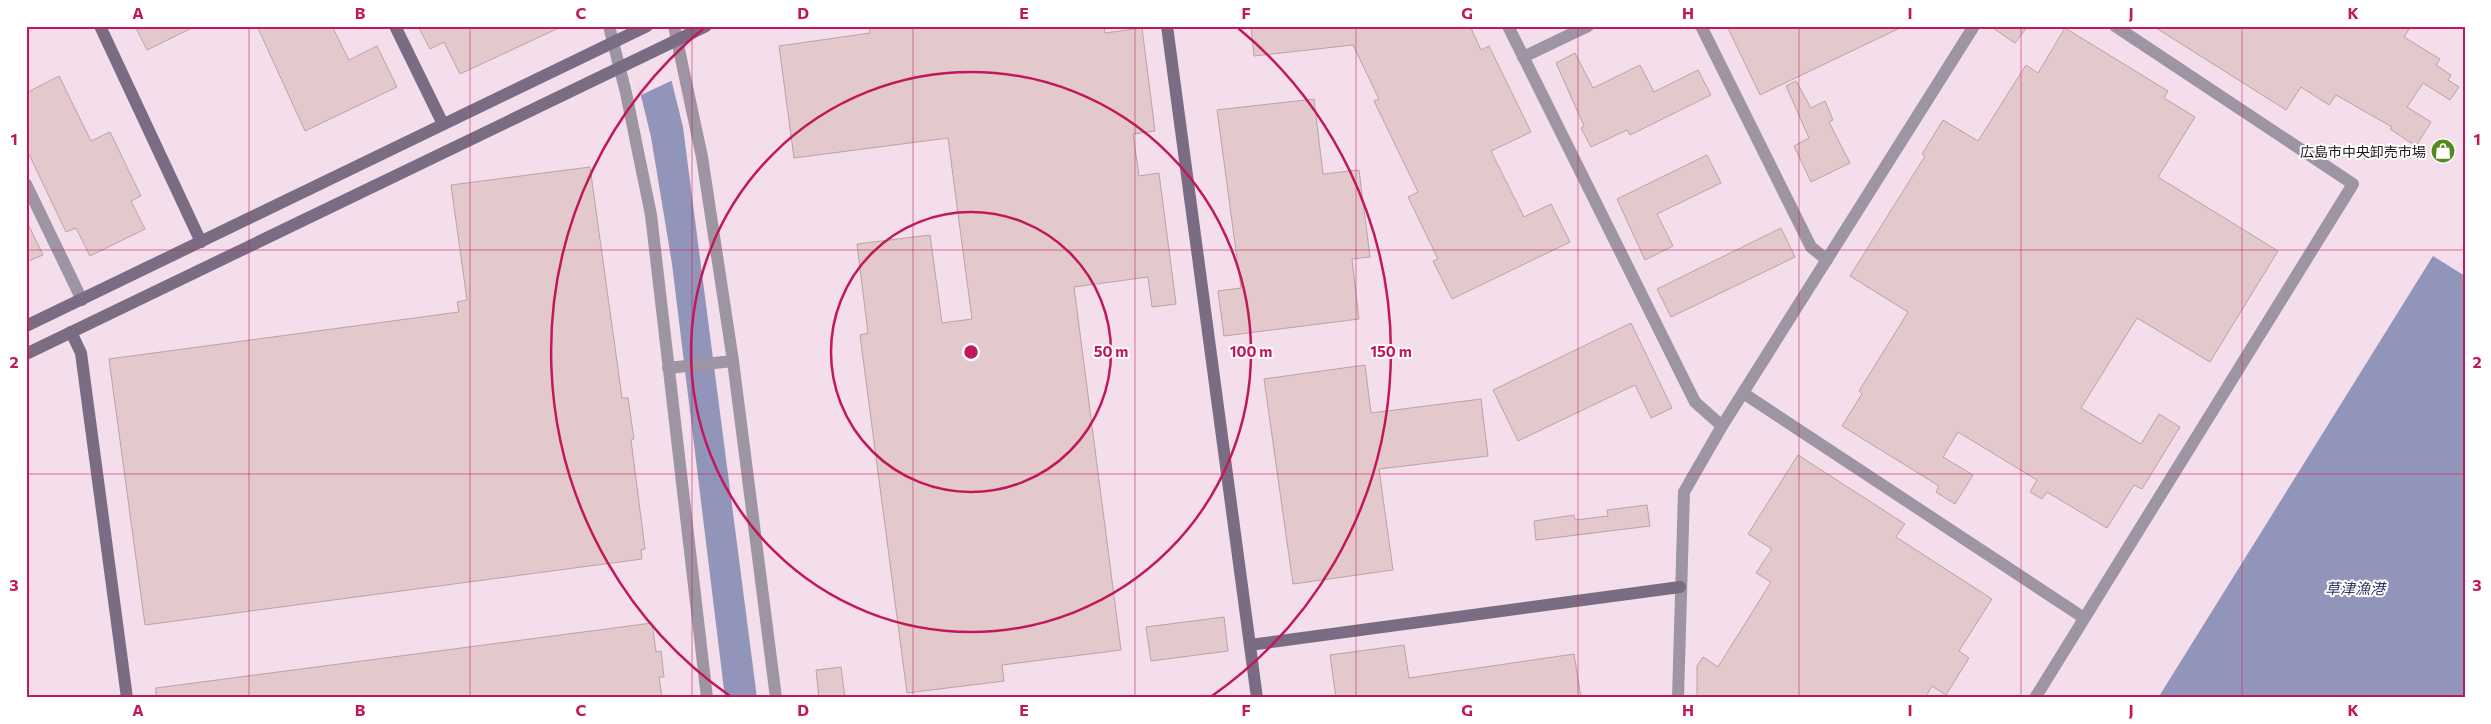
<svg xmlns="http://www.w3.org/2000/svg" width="2491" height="724" font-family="Commissioner,'Noto Sans JP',sans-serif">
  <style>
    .water { fill: #9295ba }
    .pier { fill: #f4deeb }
    .building { fill: #e3c9cb; stroke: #bba2a4 }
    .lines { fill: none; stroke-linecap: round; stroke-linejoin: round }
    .street { stroke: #9d94a4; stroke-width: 12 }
    .secondary { stroke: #7a6d83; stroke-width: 12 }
    .grid { fill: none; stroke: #c2185b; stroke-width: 1; stroke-opacity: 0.55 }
    .ring { fill: none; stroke: #c2185b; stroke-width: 2.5 }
    .labels { text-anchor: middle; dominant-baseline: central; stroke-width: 4; stroke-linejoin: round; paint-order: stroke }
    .poi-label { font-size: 14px; fill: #1f181c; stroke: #fff; text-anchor: end }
    .water-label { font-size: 15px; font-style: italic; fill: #343567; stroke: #fff }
    .centre { fill: #c2185b; stroke: #fff; stroke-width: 2.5 }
    .ring-label { font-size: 15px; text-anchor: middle; font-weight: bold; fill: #c2185b; stroke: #fff; stroke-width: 4; stroke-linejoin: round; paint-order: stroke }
    .neatline { fill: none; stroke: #c2185b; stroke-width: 2 }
    .grid-label { font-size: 16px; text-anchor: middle; font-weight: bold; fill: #c2185b }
  </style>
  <rect width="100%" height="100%" fill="#f4deeb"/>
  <g class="water">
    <polygon points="624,26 658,26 683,127 757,698 725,698 672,264 651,137"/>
    <polygon points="2433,256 2465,276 2465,698 2158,698"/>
  </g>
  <polygon class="pier" points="622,26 659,26 673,80 641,95"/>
  <g class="building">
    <polygon points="135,26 196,26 147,50"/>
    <polygon points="257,26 332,26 349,60 377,46 397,87 305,131"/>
    <polygon points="418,26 563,26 460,74 444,42 430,49"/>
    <polygon points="869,26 1020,26 1020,29 1039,26 1104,26 1105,33 1142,28 1155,131 1133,134 1139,176 1159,173 1176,304 1152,307 1148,277 1074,287 1121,650 1002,665 1004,681 907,693 860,335 868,333 857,244 930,235 942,323 972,319 948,138 794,158 779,46 870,33"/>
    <polygon points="1251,26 1470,26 1481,50 1489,46 1531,132 1491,151 1524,217 1551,204 1570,242 1452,299 1433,261 1438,259 1408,197 1418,192 1374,101 1379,99 1353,45 1254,56"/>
    <polygon points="1727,26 1904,26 1760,95"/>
    <polygon points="1990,26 2028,26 2015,43"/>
    <polygon points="2153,26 2411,26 2404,37 2440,59 2436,65 2451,75 2448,80 2459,87 2450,100 2423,83 2407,107 2431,122 2416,146 2390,129 2392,127 2336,95 2329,105 2301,87 2286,110"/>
    <polygon points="2065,28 2168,91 2164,98 2195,117 2158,177 2278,251 2210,362 2137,318 2081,408 2141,444 2159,414 2180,427 2142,489 2134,485 2107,528 2047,492 2042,499 2030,492 2037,480 1958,432 1943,457 1973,475 1955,504 1936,492 1939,486 1842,426 1862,394 1859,391 1908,312 1850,276 1925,156 1922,154 1943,120 1978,141 2026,65 2038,73"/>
    <polygon points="1575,53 1593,88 1640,65 1654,92 1698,70 1711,95 1630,135 1627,130 1591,147 1581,128 1584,126 1556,63"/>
    <polygon points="59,76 91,141 110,132 141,196 131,201 145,229 90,256 76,228 66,232 26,148 26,93"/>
    <polygon points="1796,81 1811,108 1825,101 1833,120 1829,122 1850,163 1811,182 1794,146 1809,138 1786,86"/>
    <polygon points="1314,99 1323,174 1359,170 1370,257 1352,259 1359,319 1224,336 1218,291 1241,288 1217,110"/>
    <polygon points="1707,155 1721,183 1657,214 1673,246 1645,260 1617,199"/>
    <polygon points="590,167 622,398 628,398 634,439 631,440 645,549 641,550 642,559 145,625 109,359 459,312 457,302 467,300 451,185"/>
    <polygon points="26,220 43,255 26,262"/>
    <polygon points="1781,228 1795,257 1671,317 1657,289"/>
    <polygon points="1631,323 1672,408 1651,418 1635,385 1518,441 1493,390"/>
    <polygon points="1365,365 1371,413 1481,399 1488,456 1379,469 1393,570 1293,584 1264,379"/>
    <polygon points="1798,455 1905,524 1896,537 1992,599 1959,651 1969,658 1946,695 1932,686 1925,698 1697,698 1697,666 1703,657 1718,667 1771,582 1756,573 1772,549 1748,534"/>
    <polygon points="1647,505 1650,526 1536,540 1534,521 1574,515 1575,520 1608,516 1607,510"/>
    <polygon points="1224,617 1228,651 1151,661 1146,627"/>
    <polygon points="652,623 656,652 661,651 664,677 659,677 662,698 156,698 156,688"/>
    <polygon points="1404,645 1409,678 1574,654 1581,698 1336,698 1330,655"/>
    <polygon points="841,667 845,698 819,698 816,670"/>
  </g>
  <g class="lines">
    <g class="street">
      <polyline points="609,26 626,93 651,215 707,698"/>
      <polyline points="674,26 702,157 733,361 776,698"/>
      <polyline points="1508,26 1695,402 1722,426"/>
      <polyline points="1701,26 1811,247 1827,260"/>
      <polyline points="1523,57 1588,26"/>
      <polyline points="26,184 82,300"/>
      <polyline points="668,368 733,361"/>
      <polyline points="1743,393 2084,618"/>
      <polyline points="1678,698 1684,492 1722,426 1974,26"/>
      <polyline points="2035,698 2353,184 2115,26"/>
    </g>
    <g class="secondary">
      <polyline points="100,26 201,242"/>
      <polyline points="395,26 443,124"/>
      <polyline points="1167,26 1257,698"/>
      <polyline points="26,326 647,26"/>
      <polyline points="71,332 81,353 127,698"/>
      <polyline points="26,354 706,26"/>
      <polyline points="1250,645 1680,587"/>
    </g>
  </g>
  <path class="grid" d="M249 26V698M470 26V698M692 26V698M913 26V698M1135 26V698M1356 26V698M1578 26V698M1799 26V698M2021 26V698M2242 26V698M26 250H2465M26 474H2465"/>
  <g class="ring">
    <circle cx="971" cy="352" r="140"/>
    <circle cx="971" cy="352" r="280"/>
    <path d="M730 696A420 420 0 0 1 704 28M1238 28A420 420 0 0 1 1212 696"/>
  </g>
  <defs>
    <symbol id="shop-disc" viewBox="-11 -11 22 22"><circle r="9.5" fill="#548923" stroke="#fff"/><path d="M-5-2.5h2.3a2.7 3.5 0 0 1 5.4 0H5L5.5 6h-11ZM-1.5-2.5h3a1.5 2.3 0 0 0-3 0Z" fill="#fff"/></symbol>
  </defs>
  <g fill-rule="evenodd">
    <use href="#shop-disc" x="2429" y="137" width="28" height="28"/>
  </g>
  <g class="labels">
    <g class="poi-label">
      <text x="2426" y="151">広島市中央卸売市場</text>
    </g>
    <g class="water-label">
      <text x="2355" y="588">草津漁港</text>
    </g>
  </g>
  <circle cx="971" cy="352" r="8" class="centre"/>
  <g class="ring-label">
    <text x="1111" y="357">50 m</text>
    <text x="1251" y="357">100 m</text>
    <text x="1391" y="357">150 m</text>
  </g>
  <rect width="2491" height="724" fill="none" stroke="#ffffff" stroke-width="55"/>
  <rect x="28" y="28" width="2436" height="668" class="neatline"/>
  <g class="grid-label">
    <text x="138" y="19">A</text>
    <text x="360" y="19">B</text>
    <text x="581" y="19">C</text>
    <text x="803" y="19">D</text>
    <text x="1024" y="19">E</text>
    <text x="1246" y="19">F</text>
    <text x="1467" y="19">G</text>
    <text x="1688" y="19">H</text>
    <text x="1910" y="19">I</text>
    <text x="2131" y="19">J</text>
    <text x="2353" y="19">K</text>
    <text x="14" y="145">1</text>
    <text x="2477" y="145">1</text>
    <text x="14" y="368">2</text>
    <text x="2477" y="368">2</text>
    <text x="14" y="591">3</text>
    <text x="2477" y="591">3</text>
    <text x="138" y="716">A</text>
    <text x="360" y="716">B</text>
    <text x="581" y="716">C</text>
    <text x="803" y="716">D</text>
    <text x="1024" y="716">E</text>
    <text x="1246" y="716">F</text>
    <text x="1467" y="716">G</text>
    <text x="1688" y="716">H</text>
    <text x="1910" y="716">I</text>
    <text x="2131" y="716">J</text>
    <text x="2353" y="716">K</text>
  </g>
</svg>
